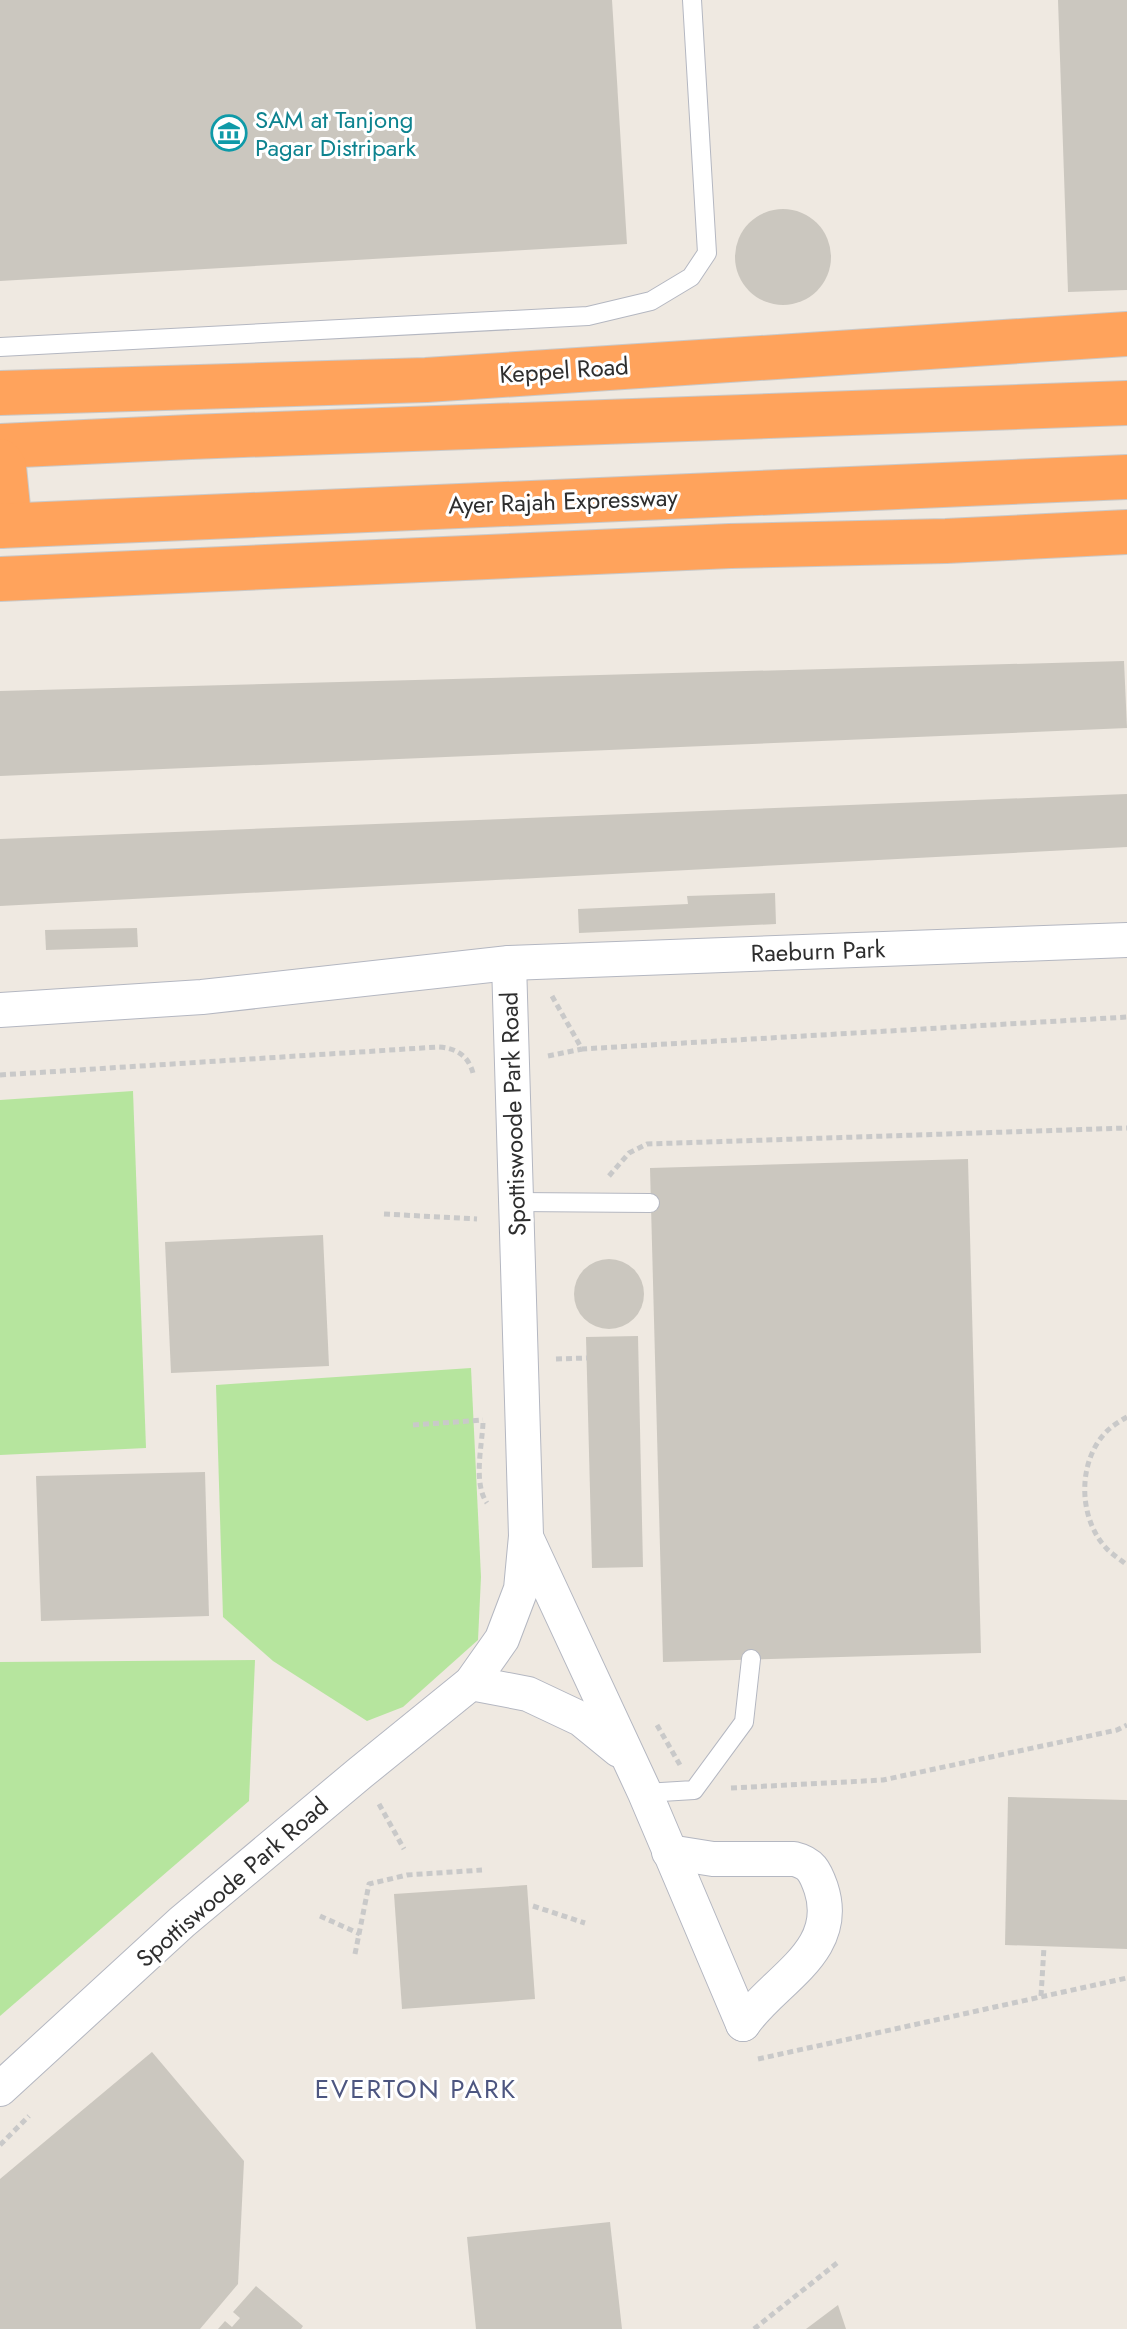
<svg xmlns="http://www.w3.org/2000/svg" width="1127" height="2329" font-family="Jost,sans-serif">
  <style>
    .green { fill: #b6e59e }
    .building { fill: #cbc7bf }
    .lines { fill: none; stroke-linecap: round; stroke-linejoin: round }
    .lane-casing { stroke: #b4b7c1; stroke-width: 20 }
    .street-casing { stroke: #b4b7c1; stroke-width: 36 }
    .highway-casing { stroke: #c9c9c9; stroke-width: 46 }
    .path { stroke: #c9c9c9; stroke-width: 5; stroke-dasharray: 6 4; stroke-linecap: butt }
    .lane { stroke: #fff; stroke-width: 18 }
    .street { stroke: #fff; stroke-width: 34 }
    .highway { stroke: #ffa35c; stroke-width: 44 }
    .labels { text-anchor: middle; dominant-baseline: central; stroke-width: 6; stroke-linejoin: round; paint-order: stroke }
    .culture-label { font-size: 24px; fill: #0d838f; stroke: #fff; text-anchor: start }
    .street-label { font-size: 24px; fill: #2e2e2e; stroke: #fff }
    .neighbourhood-label { font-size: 26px; letter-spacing: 2px; fill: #4d5680; stroke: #fff }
  </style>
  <rect width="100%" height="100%" fill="#efe9e1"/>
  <g class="green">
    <polygon points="133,1091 146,1448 0,1455 0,1100"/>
    <polygon points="471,1368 481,1577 478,1640 403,1707 367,1721 273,1661 223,1617 216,1385"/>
    <polygon points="255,1660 249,1801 0,2016 0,1662"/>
  </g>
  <g class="building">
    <polygon points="0,0 612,0 627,244 0,281"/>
    <polygon points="1058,0 1127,0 1127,290 1068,292"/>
    <circle cx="783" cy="257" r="48"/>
    <polygon points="1124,661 1127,728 0,776 0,691"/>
    <polygon points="1127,794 1127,847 0,906 0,839"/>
    <polygon points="775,893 776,924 579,933 578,909 688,904 687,896"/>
    <polygon points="137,928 138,947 46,950 45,930"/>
    <polygon points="968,1159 981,1653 663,1662 650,1168"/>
    <polygon points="323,1235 329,1366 171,1373 165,1242"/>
    <circle cx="609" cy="1294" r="35"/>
    <polygon points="638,1336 643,1567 592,1568 586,1337"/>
    <polygon points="205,1472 209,1616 41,1621 36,1476"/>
    <polygon points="1008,1797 1127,1800 1127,1949 1005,1945"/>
    <polygon points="527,1885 535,1999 402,2009 394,1894"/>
    <polygon points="152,2052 244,2161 238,2284 200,2329 0,2329 0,2179"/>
    <polygon points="610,2222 622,2329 476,2329 467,2237"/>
    <polygon points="256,2286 303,2326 301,2329 218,2329 225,2321 232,2327 240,2318 233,2312"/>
    <polygon points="838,2305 846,2329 806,2329"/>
  </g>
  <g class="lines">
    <defs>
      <g id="lane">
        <polyline points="0,347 588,316 651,301 691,277 707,253 692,0"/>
        <polyline points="516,1202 650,1203"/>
        <polyline points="645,1793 694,1790 744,1722 751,1659"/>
      </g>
      <g id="street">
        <polyline points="0,1010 202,997 509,963 1127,940"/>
        <polyline points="526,1537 645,1793 743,2024"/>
        <polyline points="471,1683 528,1694 581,1719 619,1750"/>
        <path d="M669 1852 713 1859H794C811 1863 815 1871 821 1888 842 1952 773 1980 743 2024"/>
        <polyline points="0,2089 182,1922 360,1773 471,1683 502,1639 521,1589 526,1536 509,963"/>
      </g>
      <g id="highway">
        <polyline points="0,393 426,380 1127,334"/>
        <polyline points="0,446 190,437 1127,403"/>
        <polyline points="0,461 4,467 8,507 0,526"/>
        <polyline points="0,526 1127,477"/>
        <polyline points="0,579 730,546 946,541 1127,532"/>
      </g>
    </defs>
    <use href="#lane" class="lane-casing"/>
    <use href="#street" class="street-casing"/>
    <use href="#highway" class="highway-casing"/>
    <g class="path">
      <polyline points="552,996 582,1049 1127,1017"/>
      <polyline points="548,1056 582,1049"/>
      <path d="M0 1075 438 1047C456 1048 468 1055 473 1073"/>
      <polyline points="609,1176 629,1153 647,1144 1127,1128"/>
      <polyline points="384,1214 477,1219"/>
      <polyline points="556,1359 587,1358"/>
      <path d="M1127 1417C1120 1421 1112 1426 1106 1432 1077 1462 1078 1519 1107 1549 1113 1555 1121 1560 1127 1565"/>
      <path d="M483 1423C482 1446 473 1483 487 1503"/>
      <polyline points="413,1425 483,1420"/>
      <polyline points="657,1725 680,1765"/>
      <polyline points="731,1788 883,1780 1117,1730 1127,1725"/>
      <polyline points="379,1804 404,1849"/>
      <polyline points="533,1906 585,1923"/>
      <polyline points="320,1916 360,1934"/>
      <polyline points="355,1954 369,1884 407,1875 482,1870"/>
      <polyline points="1041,1996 1044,1947"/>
      <polyline points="758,2059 1127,1978"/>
      <polyline points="0,2145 29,2116"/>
      <polyline points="754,2329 837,2263"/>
    </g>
    <use href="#lane" class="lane"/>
    <use href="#street" class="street"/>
    <use href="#highway" class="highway"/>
  </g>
  <defs>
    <symbol id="museum-ring" viewBox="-11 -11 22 22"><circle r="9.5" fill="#fff" stroke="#0f9aa8" stroke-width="1.5"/><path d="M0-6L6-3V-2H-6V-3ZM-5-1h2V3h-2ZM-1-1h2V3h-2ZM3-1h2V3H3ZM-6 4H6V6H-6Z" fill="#0f9aa8"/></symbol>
  </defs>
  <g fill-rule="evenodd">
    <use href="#museum-ring" x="209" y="113" width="40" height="40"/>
  </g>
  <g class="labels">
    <g class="culture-label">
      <text x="255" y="119">SAM at Tanjong<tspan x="255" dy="28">Pagar Distripark</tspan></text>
    </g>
    <g class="street-label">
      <text transform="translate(564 370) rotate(-4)">Keppel Road</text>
      <text transform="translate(563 501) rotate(-2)">Ayer Rajah Expressway</text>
      <text transform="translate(818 951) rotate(-2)">Raeburn Park</text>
      <text transform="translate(513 1114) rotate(-92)">Spottiswoode Park Road</text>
      <text transform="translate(232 1882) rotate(-41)">Spottiswoode Park Road</text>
    </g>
    <g class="neighbourhood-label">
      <text x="416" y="2089">EVERTON PARK</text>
    </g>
  </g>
</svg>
